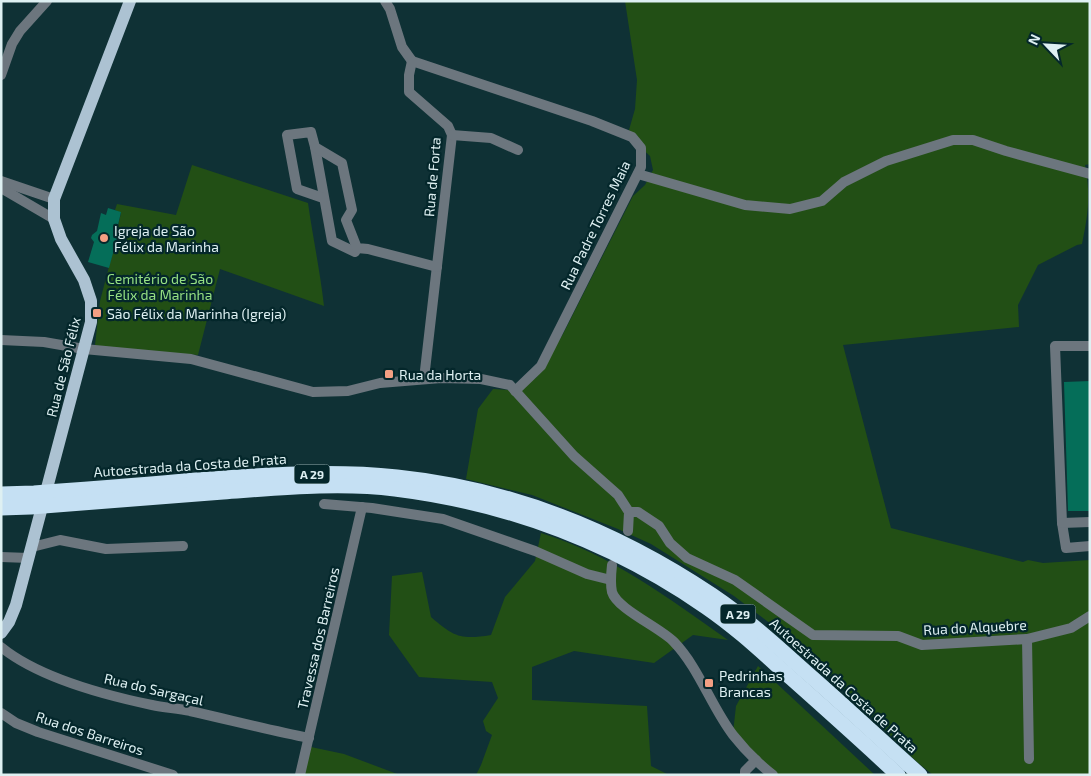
<svg xmlns="http://www.w3.org/2000/svg" width="1091" height="776" font-family="'Exo 2',sans-serif">
  <style>
    .green { fill: #224f15 }
    .building { fill: #056e59 }
    .lines { fill: none; stroke-linecap: round; stroke-linejoin: round }
    .minor { stroke: #6c767e; stroke-width: 10 }
    .major { stroke: #acc2d2; stroke-width: 12 }
    .highway { stroke: #c5e0f3; stroke-width: 15 }
    .poi-dot { fill: #f39f83; stroke: #04272b; stroke-width: 2 }
    .labels { text-anchor: middle; dominant-baseline: central; stroke-width: 4.5; stroke-linejoin: round; paint-order: stroke }
    .shield { fill: #04272b; stroke: #9db4b6; stroke-width: 1 }
    .shield-label { font-size: 12px; font-weight: bold; fill: #def0f2 }
    .street-label { font-size: 14px; fill: #def0f2; stroke: #04272b }
    .poi-label { font-size: 14px; fill: #def0f2; stroke: #04272b; text-anchor: start }
    .park-label { font-size: 14px; fill: #96e083; stroke: #04272b }
  </style>
  <rect width="100%" height="100%" fill="#0f3135"/>
  <g class="green">
    <path d="M625 1H1090V164L1085 165C1091 196 1088 214 1082 244L1077 245 1038 265 1018 305 1019 327 843 345 891 528 1023 562 1028 560 1043 563 1090 560V775H933L917 762 800 646 734 596 651 544 618 529 532 495 466 479 478 409 493 389 510 390 536 378 563 334 633 196 645 185 653 170 650 156 638 145 629 130 635 109 637 80Z"/>
    <path d="M192 165 308 203C313 238 320 271 324 306L220 269 198 355 109 349 95 345 100 301 115 244 122 246 125 243 123 240 117 238 118 235 116 234 121 213 115 210 117 204 176 215Z"/>
    <path d="M541 533C610 554 670 599 728 640L693 635 654 663 574 651 532 667V700L647 706 651 766 669 775H476L481 765 492 735 486 731 483 721 498 698 492 682 419 677 389 635 392 576 422 572 431 617C454 637 461 640 491 635L505 597 535 561Z"/>
    <polygon points="758,666 875,775 766,775 733,733 736,706"/>
    <polygon points="311,747 344,754 400,775 304,775"/>
  </g>
  <g class="building">
    <polygon points="108,208 121,212 116,234 118,235 109,268 88,262 94,242 91,238 92,235 97,231 101,213 106,215"/>
    <polygon points="1090,381 1090,511 1068,511 1064,382"/>
  </g>
  <g class="lines">
    <g class="minor">
      <polyline points="385,1 390,9 402,47 412,61"/>
      <polyline points="412,61 592,121 632,137 641,148 641,167 541,366 515,391"/>
      <polyline points="412,61 409,75 409,92 448,126 452,135 424,379"/>
      <polyline points="1,75 12,44 20,31 47,1"/>
      <polyline points="452,135 491,138 518,150"/>
      <polyline points="315,147 332,241 355,252 357,248"/>
      <polyline points="638,174 745,205 790,209 822,201 844,182 886,161 953,140 973,140 1006,151 1090,174"/>
      <polyline points="1,181 54,199"/>
      <polyline points="1,188 54,219"/>
      <polyline points="323,198 297,189 287,135 311,132 315,147 342,163 352,210 346,220 357,248 368,249 437,267"/>
      <polyline points="1,340 44,342 84,349 191,359 313,392 348,391 380,383 441,378 481,379 510,385 574,456 618,495 629,512 628,531"/>
      <polyline points="1090,346 1055,346 1062,523 1066,548 1090,546"/>
      <polyline points="324,504 372,508 443,519 535,551 587,574 611,580"/>
      <polyline points="629,512 638,512 659,526 670,543 687,558 735,580 813,635 898,636 922,645 1027,639 1071,628 1090,616"/>
      <polyline points="1062,523 1090,522"/>
      <polyline points="32,547 60,540 106,549 183,546"/>
      <polyline points="1,557 29,558"/>
      <path d="M612 565C611 574 610 583 612 592 617 609 661 628 674 642 699 668 711 706 733 735 744 749 759 764 773 775"/>
      <polyline points="1027,639 1029,759"/>
      <path d="M1 647C39 678 104 695 152 705 165 708 178 708 190 711 230 720 269 730 309 738"/>
      <polyline points="1,713 16,723 38,732 173,775"/>
      <polyline points="300,775 362,507"/>
      <polyline points="745,775 745,771 756,760"/>
    </g>
    <polyline class="major" points="1,633 9,622 16,605 91,322 91,301 84,280 61,239 54,219 54,199 130,1"/>
    <g class="highway">
      <path d="M1 494 34 493C88 489 142 485 196 480 263 475 331 470 397 477 512 489 616 531 712 595 746 618 776 645 807 673 845 706 882 741 920 775"/>
      <path d="M1 508 31 507C95 502 159 497 223 492 279 488 339 482 395 489 508 503 613 543 706 607 738 629 763 653 791 678 827 710 863 742 898 775"/>
    </g>
  </g>
  <g class="poi-dot">
    <circle cx="104" cy="238" r="5"/>
    <rect x="92" y="308" width="10" height="10" rx="2.5"/>
    <rect x="384" y="369" width="10" height="10" rx="2.5"/>
    <rect x="704" y="678" width="10" height="10" rx="2.5"/>
  </g>
  <g class="labels">
    <g class="shield">
      <rect x="294.5" y="464.5" width="35" height="19" rx="4"/>
      <rect x="720.5" y="604.5" width="35" height="19" rx="4"/>
    </g>
    <g class="shield-label">
      <text x="312" y="474">A 29</text>
      <text x="738" y="614">A 29</text>
    </g>
    <g class="street-label">
      <text transform="translate(432 177) rotate(-85)">Rua de Forta</text>
      <text transform="translate(595 225) rotate(-64)">Rua Padre Torres Maia</text>
      <text transform="translate(63 367) rotate(-76)">Rua de São Félix</text>
      <text transform="translate(190 465) rotate(-4)">Autoestrada da Costa de Prata</text>
      <text transform="translate(975 627) rotate(-3)">Rua do Alquebre</text>
      <text transform="translate(318 638) rotate(-77)">Travessa dos Barreiros</text>
      <text transform="translate(844 685) rotate(42)">Autoestrada da Costa de Prata</text>
      <text transform="translate(154 689) rotate(13)">Rua do Sargaçal</text>
      <text transform="translate(90 733) rotate(18)">Rua dos Barreiros</text>
    </g>
    <g class="poi-label">
      <text x="114" y="230">Igreja de São<tspan x="114" dy="16">Félix da Marinha</tspan></text>
      <text x="107" y="313">São Félix da Marinha (Igreja)</text>
      <text x="399" y="374">Rua da Horta</text>
      <text x="719" y="675">Pedrinhas<tspan x="719" dy="16">Brancas</tspan></text>
    </g>
    <g class="park-label">
      <text x="160" y="278">Cemitério de São<tspan x="160" dy="16">Félix da Marinha</tspan></text>
    </g>
  </g>
  <rect width="1091" height="776" fill="none" stroke="#def0f2" stroke-width="5"/>
  <g transform="translate(1046 45) rotate(295)" stroke="#04272b" stroke-width="4" paint-order="stroke">
  <path d="M0-4L9 19L0 12L-9 19Z" fill="#def0f2"/>
  <text y="-8" font-size="14" font-weight="bold" text-anchor="middle" fill="#def0f2">N</text>
  </g>
</svg>
